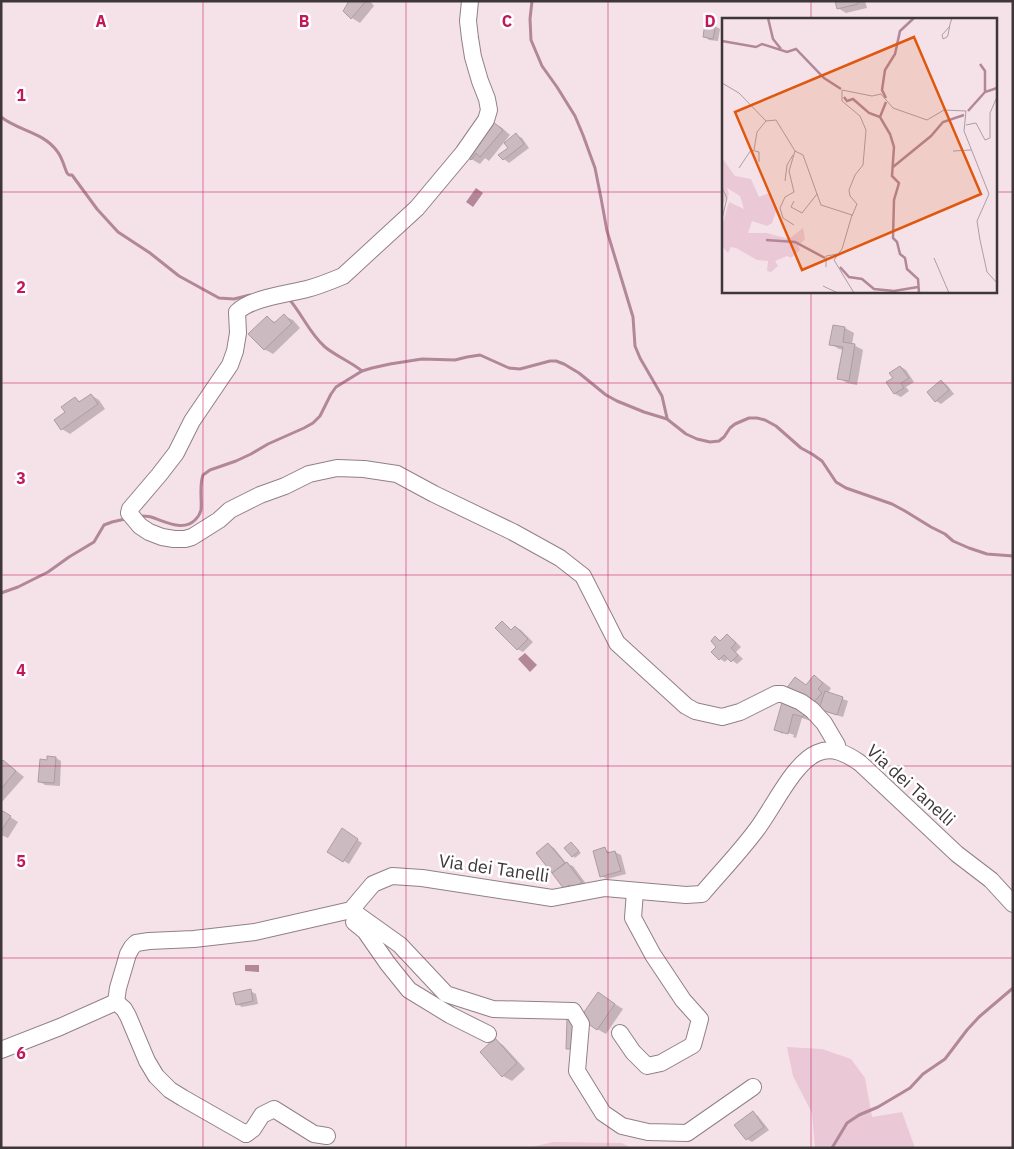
<svg xmlns="http://www.w3.org/2000/svg" width="1014" height="1149" font-family="'IBM Plex Sans',sans-serif">
  <style>
    .green { fill: #eac8d5 }
    .water { fill: #b28798 }
    .shadow { fill: #0003 }
    .lines { fill: none; stroke-linecap: round; stroke-linejoin: round }
    .stream { stroke: #b28798; stroke-width: 3 }
    .building { fill: #ccbac1; stroke: #ad9ca2 }
    .minor-casing { stroke: #918086; stroke-width: 18 }
    .minor { stroke: #fff; stroke-width: 16 }
    .grid { fill: none; stroke: #c2185b; stroke-width: 1; stroke-opacity: 0.55 }
    .labels { text-anchor: middle; dominant-baseline: central; stroke-width: 5; stroke-linejoin: round; paint-order: stroke }
    .street-label { font-size: 18px; fill: #3e373a; stroke: #fff }
    .inset-river { fill: none; stroke: #b28798; stroke-width: 2.5 }
    .inset-road { fill: none; stroke: #ac9ea3; stroke-width: 1 }
    .view { fill: #e0570e; fill-opacity: 0.15; stroke: #e0570e; stroke-width: 2.5 }
    .inset-edge { fill: none; stroke: #3e373a; stroke-width: 2.5 }
    .grid-label { font-size: 16px; text-anchor: middle; font-weight: bold; fill: #c2185b; stroke: #fff; stroke-width: 5; stroke-linejoin: round; paint-order: stroke }
  </style>
  <rect width="100%" height="100%" fill="#f5e2e9"/>
  <g class="green">
    <polygon points="787,1047 822,1049 851,1059 865,1078 872,1117 902,1112 915,1148 815,1148 812,1113 793,1076"/>
    <polygon points="553,1142 622,1143 631,1148 528,1148"/>
  </g>
  <g class="water">
    <polygon points="476,188 483,193 473,207 466,202"/>
    <polygon points="525,653 537,665 530,672 518,659"/>
    <polygon points="245,965 259,965 259,972 245,971"/>
  </g>
  <g class="shadow">
    <polygon points="350,1 370,1 374,6 360,23 352,18"/>
    <polygon points="836,1 865,1 867,8 846,13 838,8"/>
    <polygon points="715,26 720,29 718,41 709,40 704,36"/>
    <polygon points="492,122 501,127 510,135 489,161 485,158 480,164 471,159"/>
    <polygon points="516,135 522,138 529,148 509,163 504,159"/>
    <polygon points="284,316 293,320 300,328 273,354 264,349 267,318 277,323"/>
    <polygon points="834,326 845,328 854,333 852,344 863,350 857,385 847,383 839,378 844,350 839,349 831,344"/>
    <polygon points="901,367 906,370 914,382 906,387 909,391 901,397 895,394 888,383 894,378"/>
    <polygon points="941,382 947,385 954,394 941,404 936,401"/>
    <polygon points="91,395 99,400 105,409 70,434 62,429 67,413 76,399 81,402"/>
    <polygon points="502,623 512,631 516,627 521,630 533,642 523,652 517,649"/>
    <polygon points="727,636 733,639 741,647 736,652 743,659 737,664 729,658 725,662 720,659 716,638 722,641"/>
    <polygon points="815,677 823,682 831,688 828,693 848,701 843,717 826,712 820,708 821,706 818,704 816,705 807,702 807,686"/>
    <polygon points="799,705 811,721 802,718 796,738 783,734 793,737 794,735 783,731 783,734 775,730"/>
    <polygon points="56,758 61,761 60,786 45,785 39,781 48,761"/>
    <polygon points="4,762 12,767 24,777 1,803 1,764"/>
    <polygon points="1,811 18,822 8,838 1,835"/>
    <polygon points="347,833 362,843 349,864 328,851"/>
    <polygon points="548,844 554,848 567,864 573,866 587,885 565,888 538,853"/>
    <polygon points="573,845 581,853 575,858 566,848"/>
    <polygon points="605,849 611,853 615,852 621,855 626,874 607,879 601,876"/>
    <polygon points="250,991 256,994 258,1004 242,1007 237,1004"/>
    <polygon points="607,999 623,1009 606,1034 597,1029"/>
    <polygon points="495,1040 503,1045 525,1069 512,1081 503,1076"/>
    <polygon points="753,1112 758,1116 769,1130 752,1142 747,1139"/>
  </g>
  <g class="lines">
    <g class="stream">
      <polyline points="532,1 530,19 531,40 542,66 557,87 575,116 583,135 595,168 601,198 607,231 633,317 635,346 640,358 662,396 667,418"/>
      <path d="M1 117C19 131 43 132 57 151 62 157 64 166 67 173L69 175H72L97 209 118 232 150 253 179 276 219 298 234 299 250 295"/>
      <path d="M289 299C302 314 310 334 325 347 336 356 351 362 362 371"/>
      <path d="M139 516C143 516 147 516 151 517 164 521 183 532 195 520 198 517 200 514 201 510 202 498 199 486 203 475L210 470 236 461 251 454 268 444 304 428 313 423 320 416 331 394 336 387 362 371 372 368 390 364 422 359 455 360 467 357 480 355 509 368 520 369 550 361H556L564 364 579 373 606 395 617 401 644 412 667 419 686 434 697 439 710 442 719 441 724 437 730 428 735 424 749 418H757L765 420 776 426 801 448 812 454 822 461 836 482 846 488 892 504 905 511 931 527 945 534 953 541 969 548 987 554 1013 556"/>
      <polyline points="1,593 18,587 48,572 69,557 94,542 104,525 112,522 125,519"/>
      <polyline points="832,1148 847,1123 859,1115 878,1107 910,1088 923,1074 945,1059 967,1030 979,1017 1013,988"/>
    </g>
  </g>
  <g class="building">
    <polygon points="349,1 366,1 351,19 343,11"/>
    <polygon points="835,1 858,1 858,4 837,9"/>
    <polygon points="705,23 716,24 713,39 703,37"/>
    <polygon points="492,121 503,130 480,157 476,153 471,160 464,154"/>
    <polygon points="516,133 524,144 503,160 498,155 508,148 504,143"/>
    <polygon points="284,314 292,323 264,350 248,334 267,316 274,323"/>
    <polygon points="833,325 845,327 843,342 855,344 849,381 837,379 843,347 829,345"/>
    <polygon points="900,366 909,378 901,383 904,388 894,394 886,382 893,378 889,373"/>
    <polygon points="941,380 949,390 935,402 927,392"/>
    <polygon points="91,394 98,404 61,430 54,420 65,412 61,407 75,397 79,402"/>
    <polygon points="502,621 511,630 515,626 528,639 517,650 495,628"/>
    <polygon points="727,634 736,643 731,648 738,655 731,662 724,655 719,660 711,652 716,647 711,641 715,636 720,641"/>
    <polygon points="814,675 823,683 818,689 822,693 813,703 786,689 795,677 806,685"/>
    <polygon points="825,691 843,697 837,715 819,709"/>
    <polygon points="783,699 805,709 803,717 793,714 788,734 774,730"/>
    <polygon points="47,756 56,757 54,783 38,782 40,759 47,760"/>
    <polygon points="3,760 16,771 1,789 1,762"/>
    <polygon points="1,810 11,816 1,831"/>
    <polygon points="342,828 358,839 343,862 327,852"/>
    <polygon points="571,842 579,851 572,857 564,848"/>
    <polygon points="548,843 565,863 552,873 536,853"/>
    <polygon points="605,847 607,853 615,851 621,871 600,877 593,851"/>
    <polygon points="567,862 582,882 572,890 569,885 564,889 552,873"/>
    <polygon points="251,989 253,1001 236,1005 233,993"/>
    <polygon points="598,992 615,1004 597,1030 580,1018"/>
    <polygon points="567,1019 577,1019 576,1049 566,1049"/>
    <polygon points="495,1038 517,1063 502,1077 480,1052"/>
    <polygon points="753,1111 764,1127 746,1140 734,1125"/>
  </g>
  <g class="lines">
    <defs>
      <g id="minor">
        <path d="M470 1 468 21 470 38 473 57 480 81 487 99 489 110 486 120 463 153 417 208 343 276C331 281 319 286 307 289 287 294 251 298 237 312L238 333 235 351 230 365 192 421 176 453 159 475 130 509 129 513 140 526 149 532 162 537 174 539H185L192 537 219 520 230 510 260 495 285 486 309 474 337 468 364 469 397 474 434 494 513 532 560 558 583 576 617 643 686 706 695 711 722 717 740 712 776 694H782L801 702 812 710 824 723 837 745V751"/>
        <polyline points="351,910 400,945 446,994 493,1009 573,1011 581,1024 577,1071 603,1113 622,1126 648,1132 687,1133 753,1087"/>
        <polyline points="354,922 365,931 388,964 409,990 450,1015 488,1034"/>
        <path d="M116 1002 118 988 128 954 132 947 136 943 149 941 194 939 255 932 351 910 373 884 392 876 422 878 552 898 605 888 686 895 702 894C719 874 738 854 754 833 772 811 792 764 817 753 833 746 847 754 860 763L957 854 991 880 1013 904"/>
        <polyline points="116,1002 124,1009 128,1016 147,1061 156,1076 170,1090 183,1098 246,1134"/>
        <polyline points="620,1033 633,1052 647,1066 661,1063 693,1045 700,1019 683,1000 653,955 633,918 635,891"/>
        <polyline points="1,1050 60,1027 116,1002"/>
        <polyline points="246,1134 253,1129 262,1115 274,1109 314,1134 327,1136"/>
      </g>
    </defs>
    <use href="#minor" class="minor-casing"/>
    <use href="#minor" class="minor"/>
  </g>
  <path class="grid" d="M203 1V1148M406 1V1148M608 1V1148M811 1V19M1 192H723M995 192H1013M811 291V1148M1 383H1013M1 575H1013M1 766H1013M1 958H1013"/>
  <g class="labels">
    <g class="street-label">
      <text transform="translate(911 785) rotate(42)">Via dei Tanelli</text>
      <text transform="translate(494 868) rotate(8)">Via dei Tanelli</text>
    </g>
  </g>
  <g transform="translate(722 18)">
    <rect width="275" height="275" fill="#f5e2e9"/>
    <path d="M0 140 13 158 29 161 37 179 47 175 55 190 50 205 45 208 30 203 26 215H45L67 221 81 210 83 221 76 228 78 232 69 240 65 238 53 243 56 248 49 254 45 253 46 243 35 242 14 230 9 229 6 235 0 228V208L7 184 22 191 18 178 5 170 7 176 0 188Z" fill="#eac8d5"/>
    <path class="inset-river" d="M46 0 51 21 59 31M0 23 34 29 40 26 65 34 74 31 102 60 119 71M258 46 263 53V74M122 79 125 83 131 81 147 95 158 99 168 116 172 129 170 158 177 165 172 182 171 220 175 224 178 236 183 240 185 251 196 261 197 275M164 80 160 72 163 52 173 36 178 13 192 0M246 93 263 74 275 70M158 99 164 84M171 149 209 118 221 104 242 97M44 222 73 224 103 240M118 249 127 259 140 261 152 271 172 273 196 269"/>
    <path class="inset-road" d="M228 8 220 17 221 21 225 19 226 17 228 6 230 0M0 65 17 75 44 103M44 103 54 102 73 133 81 137 99 187 130 197 120 231 112 242 132 275M244 107 254 105 263 122 268 120V95L275 79M32 132 35 114 44 103M231 133 249 132M17 150 29 132 37 134V144M63 163 65 147 71 137M0 170 5 180 0 201M72 183 69 189 80 195 95 176M130 198 135 186 128 178 127 172 133 157 141 147 144 112 138 98 120 83V72L150 78 159 76 171 90 205 102 222 92 244 93 242 113 267 176 255 203 258 222 265 254 275 265M72 207 61 200 58 190 63 179 72 174 67 153 73 133M212 240 227 275M104 249V238L116 236M101 268 116 275"/>
    <path class="view" d="M192 19 259 176 80 252 13 94Z"/>
    <rect width="275" height="275" class="inset-edge"/>
  </g>
  <g class="grid-label">
    <text x="101" y="27">A</text>
    <text x="304" y="27">B</text>
    <text x="507" y="27">C</text>
    <text x="710" y="27">D</text>
    <text x="21" y="101">1</text>
    <text x="21" y="293">2</text>
    <text x="21" y="484">3</text>
    <text x="21" y="676">4</text>
    <text x="21" y="867">5</text>
    <text x="21" y="1059">6</text>
  </g>
  <rect width="1014" height="1149" fill="none" stroke="#3e373a" stroke-width="5"/>
</svg>
